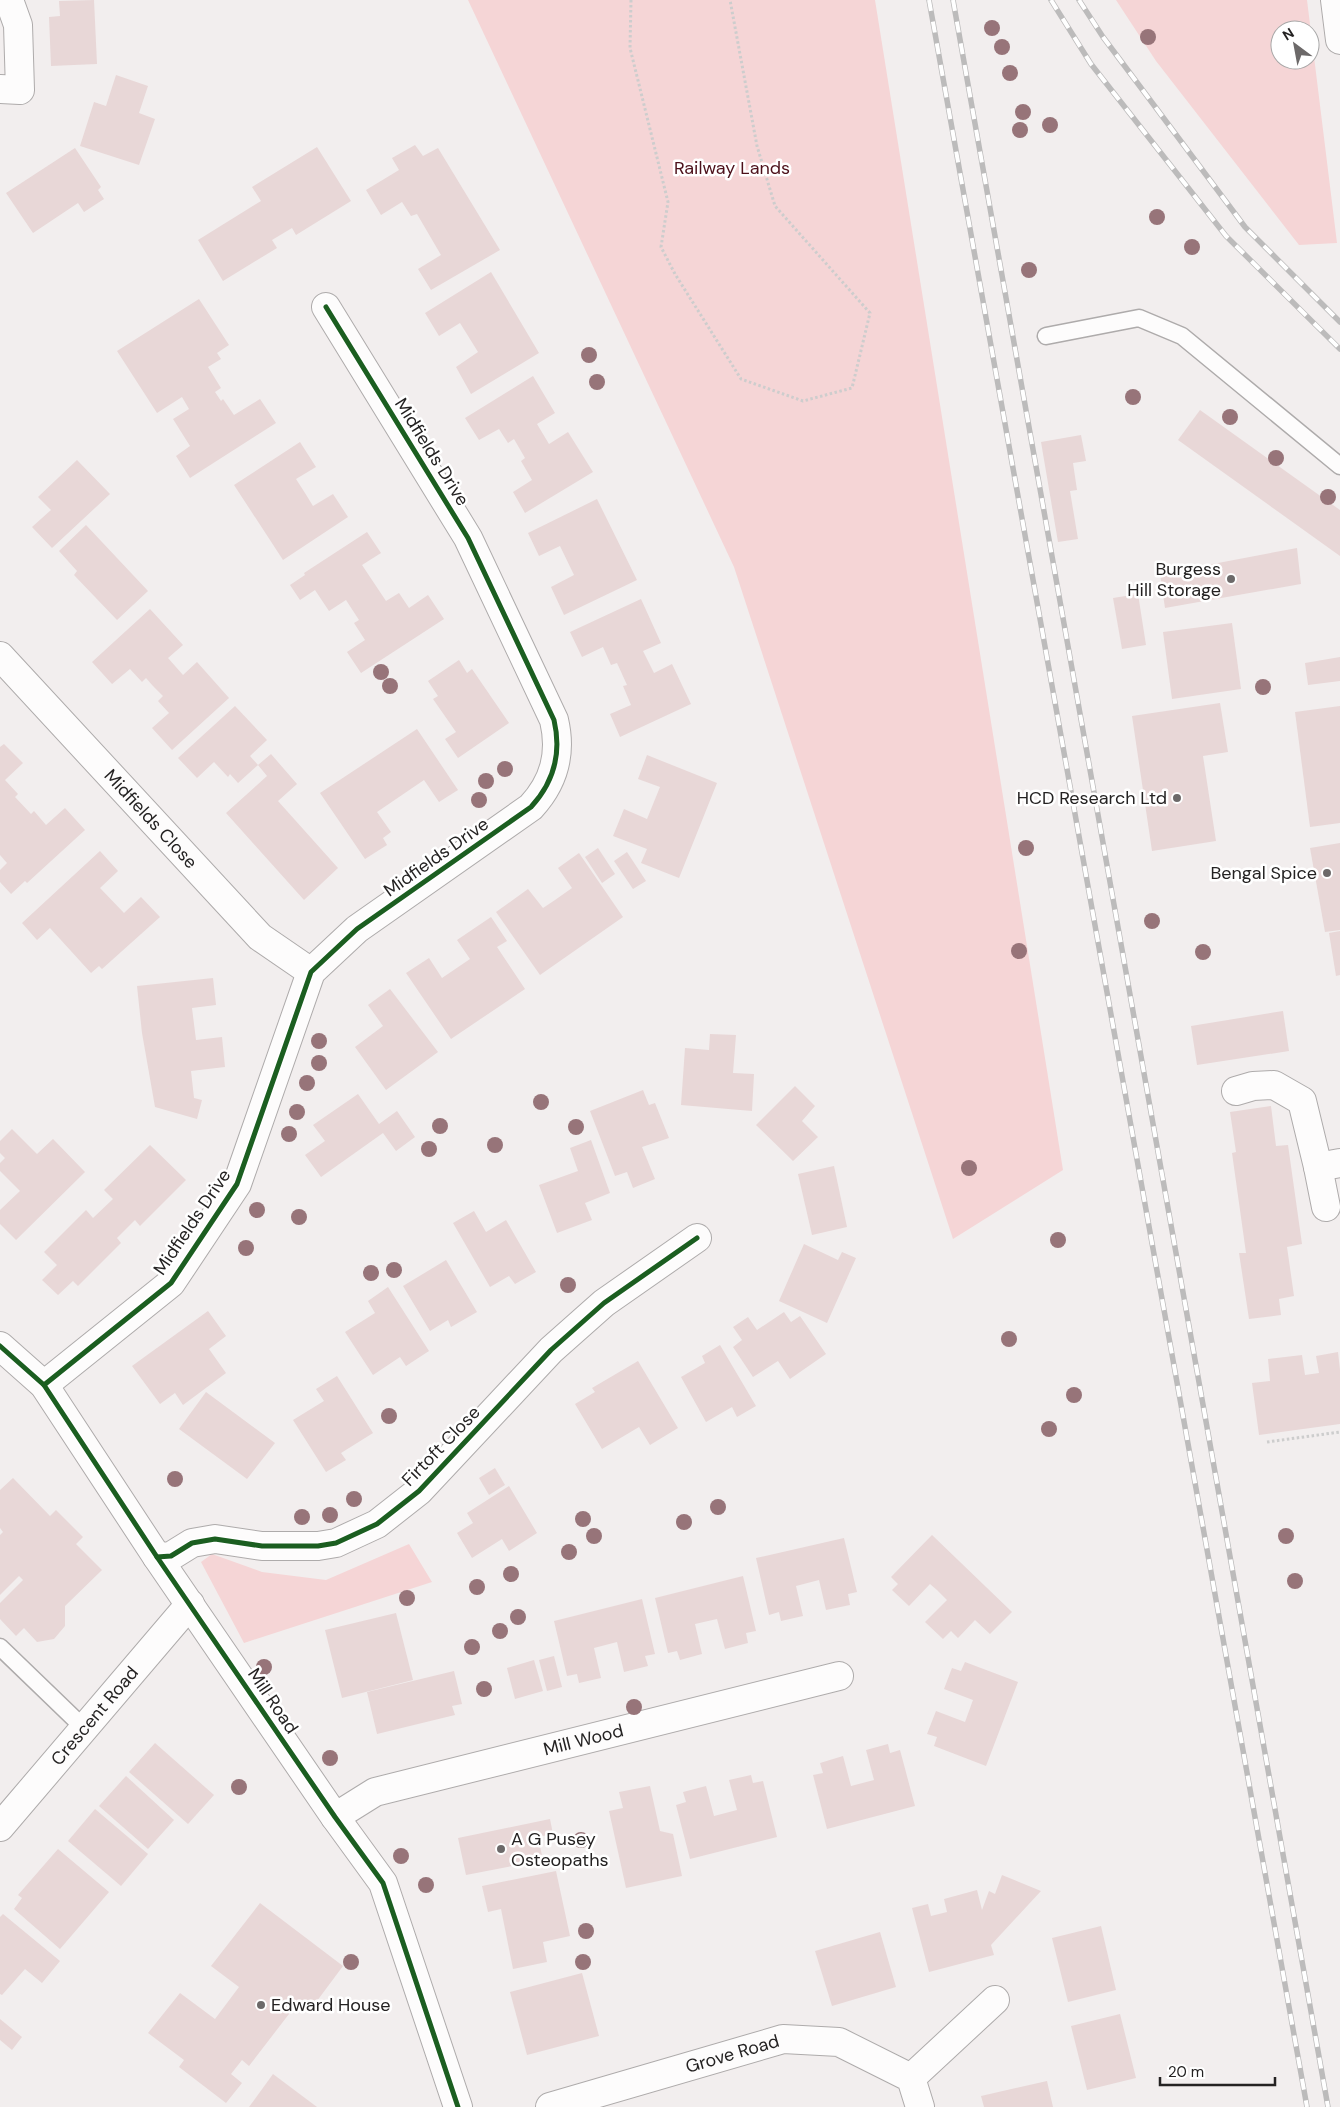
<svg xmlns="http://www.w3.org/2000/svg" width="1340" height="2107" font-family="'DM Sans',sans-serif">
  <style>
    .green { fill: #f5d5d6; fill-rule: evenodd }
    .building { fill: #e8d7d7 }
    .lines { fill: none; stroke-linecap: round; stroke-linejoin: round }
    .service-casing { stroke: #aeabab; stroke-width: 19 }
    .minor-casing { stroke: #aeabab; stroke-width: 30 }
    .tertiary-casing { stroke: #aeabab; stroke-width: 30 }
    .path { stroke: #cdcdcd; stroke-width: 3; stroke-dasharray: 2.5 2.5; stroke-linecap: butt }
    .service { stroke: #fdfcfc; stroke-width: 16 }
    .minor { stroke: #fdfcfc; stroke-width: 28 }
    .tertiary { stroke: #fdfcfc; stroke-width: 28 }
    .rail-casing { stroke: #bcbbbb; stroke-width: 5.5 }
    .rail { stroke: #fff; stroke-width: 4; stroke-dasharray: 11; stroke-linecap: butt }
    .cycleway-casing { stroke: #fff; stroke-width: 8 }
    .cycleway { stroke: #1b5e20; stroke-width: 5 }
    .tree { fill: #977479 }
    .poi-dot { fill: #6c6969; stroke: #fff; stroke-width: 2 }
    .labels { text-anchor: middle; dominant-baseline: central; stroke-width: 5; stroke-linejoin: round; paint-order: stroke }
    .park-label { font-size: 18px; fill: #4c101a; stroke: #fff }
    .street-label { font-size: 18px; fill: #242222; stroke: #fff }
    .poi-label { font-size: 18px; fill: #242222; stroke: #fff; text-anchor: end }
  </style>
  <rect width="100%" height="100%" fill="#f2eeee"/>
  <g class="green">
    <polygon points="468,0 875,0 1063,1170 953,1239 734,567"/>
    <path d="M1116 0H1307L1337 243 1299 245 1156 61ZM1280 30H1310V60H1280Z"/>
    <polygon points="409,1544 432,1582 244,1643 201,1562 212,1554 262,1572 326,1580"/>
  </g>
  <g class="building">
    <polygon points="94,0 97,64 51,66 49,17 60,16 59,1"/>
    <polygon points="116,75 148,86 139,113 155,119 139,165 80,146 94,102 106,106"/>
    <polygon points="415,145 423,156 438,148 500,250 431,290 418,269 441,255 417,214 411,216 402,202 381,215 366,190 399,170 392,158"/>
    <polygon points="317,147 351,201 296,235 292,228 272,240 277,248 223,281 198,240 261,201 252,187"/>
    <polygon points="75,148 101,187 98,190 104,199 84,212 78,203 33,233 6,193"/>
    <polygon points="491,272 539,353 471,394 456,367 478,352 460,323 439,336 425,313"/>
    <polygon points="199,299 229,345 217,353 221,359 208,367 221,388 215,392 221,401 223,399 234,415 260,399 276,423 190,478 176,456 190,446 173,419 189,409 182,397 157,413 117,351"/>
    <polygon points="533,376 555,413 537,424 549,444 568,432 593,472 525,513 513,492 532,480 521,461 525,458 514,439 508,443 499,429 479,440 465,418"/>
    <polygon points="1200,410 1340,510 1340,556 1178,440"/>
    <polygon points="1081,435 1086,461 1073,463 1077,490 1070,491 1078,539 1058,542 1041,442"/>
    <polygon points="300,442 316,467 296,479 305,493 313,506 333,494 348,517 283,560 234,485"/>
    <polygon points="77,460 110,494 52,548 32,527 51,510 38,497"/>
    <polygon points="597,499 637,580 564,615 551,587 574,575 560,546 539,556 528,533"/>
    <polygon points="86,525 148,591 117,620 74,575 77,571 59,551"/>
    <polygon points="367,532 381,553 362,565 386,601 399,593 409,608 428,595 444,619 361,673 347,652 365,640 354,623 359,620 346,600 329,611 315,590 300,600 290,585 305,575 304,573"/>
    <polygon points="1297,548 1301,584 1165,608 1160,574"/>
    <polygon points="1138,594 1146,645 1122,649 1113,598"/>
    <polygon points="641,599 661,643 643,651 654,673 672,664 691,704 620,737 610,714 631,705 623,686 627,685 617,663 611,665 603,647 582,657 570,632"/>
    <polygon points="150,609 183,645 168,658 183,675 197,662 229,698 172,750 152,728 169,713 158,701 163,696 153,686 146,678 142,682 130,669 112,684 92,662"/>
    <polygon points="1232,623 1241,689 1172,699 1163,632"/>
    <polygon points="1340,657 1340,681 1308,685 1305,663"/>
    <polygon points="459,660 467,673 472,669 509,723 458,758 445,739 456,732 433,699 438,696 428,681"/>
    <polygon points="1220,703 1228,752 1203,756 1216,841 1152,851 1132,716"/>
    <polygon points="235,706 267,740 250,756 258,765 238,783 230,774 228,777 214,762 197,778 178,758"/>
    <polygon points="1340,706 1340,823 1310,827 1295,712"/>
    <polygon points="417,729 458,790 439,802 424,780 377,812 391,832 383,838 387,845 365,859 320,793"/>
    <polygon points="4,744 23,763 5,780 18,794 15,797 31,814 34,811 46,825 65,808 85,830 27,883 25,881 11,894 0,882 0,870 7,863 0,855 0,747"/>
    <polygon points="271,754 297,784 278,801 338,868 304,900 226,813 267,776 258,765"/>
    <polygon points="647,755 717,783 679,878 641,863 647,849 613,836 624,809 647,819 660,787 638,779"/>
    <polygon points="1340,843 1340,930 1325,932 1310,848"/>
    <polygon points="598,848 615,874 602,883 585,857"/>
    <polygon points="100,851 118,871 100,888 124,913 141,897 160,917 102,969 99,966 91,973 50,928 37,940 22,923"/>
    <polygon points="627,852 646,881 633,889 614,861"/>
    <polygon points="579,853 623,917 540,975 496,912 528,889 543,908 555,900 572,888 558,868"/>
    <polygon points="491,917 507,941 497,947 525,989 451,1039 406,973 429,958 442,978 470,959 457,940"/>
    <polygon points="1340,931 1340,975 1336,976 1329,933"/>
    <polygon points="213,978 216,1005 192,1008 196,1040 222,1037 225,1067 191,1071 194,1098 202,1100 197,1119 155,1107 142,1033 137,986"/>
    <polygon points="390,989 438,1052 386,1090 355,1047 383,1026 368,1005"/>
    <polygon points="1283,1011 1289,1051 1197,1065 1191,1026"/>
    <polygon points="710,1034 736,1035 733,1073 754,1074 752,1111 681,1105 685,1048 709,1050"/>
    <polygon points="795,1086 815,1106 802,1121 818,1137 793,1161 756,1125"/>
    <polygon points="643,1090 649,1105 655,1103 669,1138 642,1147 655,1179 633,1188 627,1172 615,1176 590,1111"/>
    <polygon points="358,1094 379,1124 397,1111 415,1137 396,1151 383,1133 321,1177 305,1155 325,1141 313,1125"/>
    <polygon points="1271,1106 1276,1146 1288,1145 1302,1244 1287,1247 1294,1296 1279,1299 1281,1315 1249,1319 1239,1253 1246,1253 1232,1153 1236,1152 1230,1112"/>
    <polygon points="12,1129 37,1154 53,1139 85,1172 16,1240 0,1224 0,1210 20,1191 0,1171 0,1163 5,1158 0,1153 0,1141"/>
    <polygon points="591,1140 610,1193 585,1203 592,1220 557,1233 539,1185 578,1171 570,1148"/>
    <polygon points="150,1145 186,1180 140,1226 135,1220 117,1238 121,1243 78,1286 73,1281 58,1295 42,1280 57,1265 44,1252 86,1210 93,1218 113,1199 104,1190"/>
    <polygon points="834,1166 847,1227 812,1235 798,1174"/>
    <polygon points="474,1211 486,1232 506,1220 536,1272 515,1284 509,1276 490,1287 453,1223"/>
    <polygon points="804,1244 838,1260 842,1252 856,1258 827,1323 779,1301"/>
    <polygon points="446,1260 477,1312 451,1327 448,1320 430,1331 403,1286"/>
    <polygon points="388,1287 429,1351 406,1366 400,1357 373,1375 345,1332 375,1313 368,1301"/>
    <polygon points="208,1311 226,1336 209,1349 226,1373 183,1405 175,1393 160,1404 132,1366"/>
    <polygon points="784,1312 791,1322 800,1316 826,1354 790,1379 778,1361 753,1377 733,1347 742,1340 733,1327 748,1317 757,1330"/>
    <polygon points="720,1345 756,1406 737,1417 732,1407 706,1422 681,1377 705,1363 702,1356"/>
    <polygon points="1338,1352 1340,1370 1340,1424 1259,1435 1252,1383 1270,1381 1268,1359 1302,1355 1305,1375 1319,1373 1316,1356"/>
    <polygon points="638,1361 678,1428 650,1445 639,1427 602,1449 575,1404 595,1392 592,1388"/>
    <polygon points="337,1376 373,1433 341,1453 346,1460 326,1472 293,1420 324,1401 316,1389"/>
    <polygon points="206,1392 275,1443 247,1479 179,1429"/>
    <polygon points="495,1468 505,1485 489,1495 479,1478"/>
    <polygon points="13,1478 50,1516 56,1510 83,1537 76,1544 102,1570 65,1606 65,1626 54,1639 37,1642 24,1628 16,1636 0,1619 0,1603 23,1580 19,1576 0,1595 0,1535 3,1532 0,1528 0,1490"/>
    <polygon points="509,1486 537,1533 509,1551 502,1539 472,1558 457,1533 473,1523 467,1513"/>
    <polygon points="932,1535 1012,1612 990,1634 975,1620 958,1638 951,1631 943,1639 925,1622 947,1600 937,1590 930,1584 909,1606 892,1590 898,1584 891,1577"/>
    <polygon points="844,1538 857,1592 848,1594 850,1605 826,1610 819,1580 796,1586 803,1616 781,1621 779,1612 769,1615 756,1558"/>
    <polygon points="743,1576 756,1631 746,1633 748,1643 725,1649 717,1619 695,1624 702,1654 680,1660 677,1651 668,1653 655,1598"/>
    <polygon points="642,1599 655,1654 645,1656 648,1666 624,1672 617,1642 594,1648 601,1678 579,1683 577,1674 567,1676 554,1621"/>
    <polygon points="396,1613 413,1680 342,1698 325,1630"/>
    <polygon points="554,1656 562,1687 547,1691 539,1660"/>
    <polygon points="534,1660 543,1691 515,1699 507,1668"/>
    <polygon points="965,1662 1018,1682 986,1766 934,1746 937,1737 927,1734 936,1711 965,1722 973,1700 944,1689 952,1668 961,1671"/>
    <polygon points="454,1671 462,1704 452,1706 455,1715 377,1734 367,1692"/>
    <polygon points="155,1743 214,1795 188,1824 129,1772"/>
    <polygon points="888,1744 890,1753 900,1750 915,1806 827,1829 813,1775 823,1773 820,1763 843,1756 851,1786 874,1780 866,1750"/>
    <polygon points="751,1775 753,1783 763,1781 777,1837 690,1859 676,1805 686,1802 683,1792 706,1786 714,1816 737,1810 729,1780"/>
    <polygon points="126,1776 174,1820 148,1849 99,1806"/>
    <polygon points="650,1786 660,1831 673,1834 682,1876 626,1888 609,1811 623,1808 619,1792"/>
    <polygon points="95,1809 148,1854 121,1886 68,1841"/>
    <polygon points="550,1819 553,1834 538,1837 543,1860 466,1875 458,1838"/>
    <polygon points="58,1849 109,1892 60,1949 14,1909 22,1898 18,1895"/>
    <polygon points="556,1871 570,1936 543,1942 547,1962 513,1969 501,1909 488,1912 482,1886"/>
    <polygon points="1002,1875 1041,1891 991,1945 994,1955 929,1972 912,1908 928,1904 931,1916 947,1912 944,1899 977,1890 982,1910 989,1891 995,1894"/>
    <polygon points="260,1903 343,1966 311,2009 299,2001 249,2066 242,2060 231,2074 242,2083 226,2103 179,2067 184,2060 148,2033 180,1993 215,2019 239,1987 211,1966"/>
    <polygon points="3,1914 60,1961 42,1983 25,1969 2,1995 0,1994 0,1917"/>
    <polygon points="1101,1926 1116,1990 1068,2002 1052,1938"/>
    <polygon points="880,1932 896,1987 832,2006 815,1951"/>
    <polygon points="582,1973 599,2036 527,2055 510,1992"/>
    <polygon points="1120,2014 1136,2078 1087,2090 1071,2026"/>
    <polygon points="0,2019 22,2037 12,2050 0,2040"/>
    <polygon points="273,2074 317,2107 249,2107"/>
    <polygon points="1047,2081 1053,2107 984,2107 981,2096"/>
  </g>
  <g class="lines">
    <defs>
      <g id="service">
        <polyline points="1046,336 1139,318 1182,336 1340,466"/>
        <polyline points="0,1647 84,1728"/>
      </g>
      <g id="minor">
        <polyline points="0,89 20,90 18,25 9,0"/>
        <path id="s1" d="M0 656 260 937 311 972"/>
        <polyline points="1236,1091 1253,1086 1274,1085 1302,1101 1318,1167 1340,1163"/>
        <polyline points="1318,1167 1326,1207"/>
        <path d="M44 1385 171 1283 237 1184 311 972 357 929 531 807C554 782 562 754 554 720L468 538 326 307"/>
        <polyline points="157,1557 171,1556 192,1543 215,1539 262,1546 318,1546 336,1543 377,1524 419,1491 551,1350 604,1303 697,1238"/>
        <path id="s2" d="M335 1817 375 1792 839 1676"/>
        <polyline points="911,2078 995,2000"/>
        <path id="s3" d="M550 2107 783 2039 839 2042 911 2078 920 2107"/>
      </g>
      <g id="tertiary">
        <polyline points="1335,0 1340,40"/>
        <polyline points="0,1346 44,1385 157,1557 335,1817 383,1883 458,2107"/>
        <path id="s4" d="M0 1827 190 1604"/>
      </g>
    </defs>
    <use href="#service" class="service-casing"/>
    <use href="#minor" class="minor-casing"/>
    <use href="#tertiary" class="tertiary-casing"/>
    <g class="path">
      <polyline points="631,0 630,48 668,202 661,247 675,274 741,379 803,401 852,388 870,313 775,206 757,146 730,0"/>
      <polyline points="1267,1442 1340,1432"/>
    </g>
    <use href="#service" class="service"/>
    <use href="#minor" class="minor"/>
    <use href="#tertiary" class="tertiary"/>
    <defs>
      <g id="rail">
        <polyline points="929,0 1307,2107"/>
        <polyline points="953,0 1328,2107"/>
        <polyline points="1051,0 1091,64 1226,236 1340,349"/>
        <polyline points="1079,0 1103,37 1245,227 1340,322"/>
      </g>
    </defs>
    <use href="#rail" class="rail-casing"/>
    <use href="#rail" class="rail"/>
    <defs>
      <g id="cycleway">
        <polyline points="0,1346 44,1385 157,1557 335,1817 383,1883 458,2107"/>
        <path d="M44 1385 171 1283 237 1184 311 972 357 929 531 807C554 782 562 754 554 720L468 538 326 307"/>
        <polyline points="157,1557 171,1556 192,1543 215,1539 262,1546 318,1546 336,1543 377,1524 419,1491 551,1350 604,1303 697,1238"/>
      </g>
    </defs>
    <use href="#cycleway" class="cycleway-casing"/>
    <use href="#cycleway" class="cycleway"/>
  </g>
  <g class="tree">
    <circle cx="992" cy="28" r="8"/>
    <circle cx="1148" cy="37" r="8"/>
    <circle cx="1002" cy="47" r="8"/>
    <circle cx="1010" cy="73" r="8"/>
    <circle cx="1023" cy="112" r="8"/>
    <circle cx="1050" cy="125" r="8"/>
    <circle cx="1020" cy="130" r="8"/>
    <circle cx="1157" cy="217" r="8"/>
    <circle cx="1192" cy="247" r="8"/>
    <circle cx="1029" cy="270" r="8"/>
    <circle cx="589" cy="355" r="8"/>
    <circle cx="597" cy="382" r="8"/>
    <circle cx="1133" cy="397" r="8"/>
    <circle cx="1230" cy="417" r="8"/>
    <circle cx="1276" cy="458" r="8"/>
    <circle cx="1328" cy="497" r="8"/>
    <circle cx="381" cy="672" r="8"/>
    <circle cx="390" cy="686" r="8"/>
    <circle cx="1263" cy="687" r="8"/>
    <circle cx="505" cy="769" r="8"/>
    <circle cx="486" cy="781" r="8"/>
    <circle cx="479" cy="800" r="8"/>
    <circle cx="1026" cy="848" r="8"/>
    <circle cx="1152" cy="921" r="8"/>
    <circle cx="1019" cy="951" r="8"/>
    <circle cx="1203" cy="952" r="8"/>
    <circle cx="319" cy="1041" r="8"/>
    <circle cx="319" cy="1063" r="8"/>
    <circle cx="307" cy="1083" r="8"/>
    <circle cx="541" cy="1102" r="8"/>
    <circle cx="297" cy="1112" r="8"/>
    <circle cx="440" cy="1126" r="8"/>
    <circle cx="576" cy="1127" r="8"/>
    <circle cx="289" cy="1134" r="8"/>
    <circle cx="495" cy="1145" r="8"/>
    <circle cx="429" cy="1149" r="8"/>
    <circle cx="969" cy="1168" r="8"/>
    <circle cx="257" cy="1210" r="8"/>
    <circle cx="299" cy="1217" r="8"/>
    <circle cx="1058" cy="1240" r="8"/>
    <circle cx="246" cy="1248" r="8"/>
    <circle cx="394" cy="1270" r="8"/>
    <circle cx="371" cy="1273" r="8"/>
    <circle cx="568" cy="1285" r="8"/>
    <circle cx="1009" cy="1339" r="8"/>
    <circle cx="1074" cy="1395" r="8"/>
    <circle cx="389" cy="1416" r="8"/>
    <circle cx="1049" cy="1429" r="8"/>
    <circle cx="175" cy="1479" r="8"/>
    <circle cx="354" cy="1499" r="8"/>
    <circle cx="718" cy="1507" r="8"/>
    <circle cx="330" cy="1515" r="8"/>
    <circle cx="302" cy="1517" r="8"/>
    <circle cx="583" cy="1519" r="8"/>
    <circle cx="684" cy="1522" r="8"/>
    <circle cx="594" cy="1536" r="8"/>
    <circle cx="1286" cy="1536" r="8"/>
    <circle cx="569" cy="1552" r="8"/>
    <circle cx="511" cy="1574" r="8"/>
    <circle cx="1295" cy="1581" r="8"/>
    <circle cx="477" cy="1587" r="8"/>
    <circle cx="407" cy="1598" r="8"/>
    <circle cx="518" cy="1617" r="8"/>
    <circle cx="500" cy="1631" r="8"/>
    <circle cx="472" cy="1647" r="8"/>
    <circle cx="264" cy="1667" r="8"/>
    <circle cx="484" cy="1689" r="8"/>
    <circle cx="634" cy="1707" r="8"/>
    <circle cx="330" cy="1758" r="8"/>
    <circle cx="239" cy="1787" r="8"/>
    <circle cx="581" cy="1840" r="8"/>
    <circle cx="401" cy="1856" r="8"/>
    <circle cx="426" cy="1885" r="8"/>
    <circle cx="586" cy="1931" r="8"/>
    <circle cx="351" cy="1962" r="8"/>
    <circle cx="583" cy="1962" r="8"/>
  </g>
  <g class="poi-dot">
    <circle cx="1231" cy="579" r="5"/>
    <circle cx="1177" cy="798" r="5"/>
    <circle cx="1327" cy="873" r="5"/>
    <circle cx="501" cy="1849" r="5"/>
    <circle cx="261" cy="2005" r="5"/>
  </g>
  <g class="labels">
    <g class="park-label">
      <text x="732" y="168">Railway Lands</text>
    </g>
    <g class="street-label">
      <text transform="translate(432 452) rotate(58)">Midfields Drive</text>
      <text stroke="none"><textPath href="#s1" startOffset="222">Midfields Close</textPath></text>
      <text transform="translate(436 857) rotate(-35)">Midfields Drive</text>
      <text transform="translate(192 1222) rotate(-56)">Midfields Drive</text>
      <text transform="translate(441 1446) rotate(-46)">Firtoft Close</text>
      <text transform="translate(273 1701) rotate(56)">Mill Road</text>
      <text stroke="none"><textPath href="#s4" startOffset="146">Crescent Road</textPath></text>
      <text stroke="none"><textPath href="#s2" startOffset="262">Mill Wood</textPath></text>
      <text stroke="none"><textPath href="#s3" startOffset="190">Grove Road</textPath></text>
    </g>
    <g class="poi-label">
      <text x="1221" y="569">Burgess<tspan x="1221" dy="21">Hill Storage</tspan></text>
      <text x="1167" y="798">HCD Research Ltd</text>
      <text x="1317" y="873">Bengal Spice</text>
      <text x="511" y="1839" text-anchor="start">A G Pusey<tspan x="511" dy="21">Osteopaths</tspan></text>
      <text x="271" y="2005" text-anchor="start">Edward House</text>
    </g>
  </g>
  <g transform="translate(1295 45) rotate(328)"><circle r="24" fill="#ffffff" stroke="#a7a7a7"/>
  <path d="M0-4L9 19L0 12L-9 19Z" fill="#6c6969"/>
  <text y="-8" font-size="14" font-weight="bold" text-anchor="middle" fill="#242222">N</text>
  </g>
  <path d="M1160 2077v8h115v-8" fill="none" stroke="#242222" stroke-width="2.5"/>
  <text x="1168" y="2077" font-size="15" fill="#242222" stroke="#ffffff" stroke-width="4" paint-order="stroke">20 m</text>
</svg>
